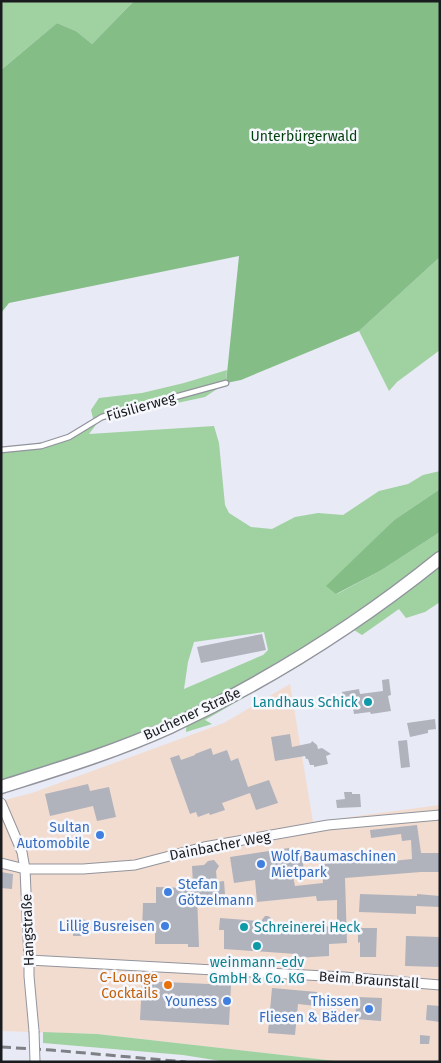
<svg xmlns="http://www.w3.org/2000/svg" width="441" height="1063" font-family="'Fira Sans',sans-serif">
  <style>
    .commercial { fill: #f2dccf }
    .green { fill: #a0d1a1; fill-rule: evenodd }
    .forest { fill: #85bd87 }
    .building { fill: #b0b2bc }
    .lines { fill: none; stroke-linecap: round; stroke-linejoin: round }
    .lane-casing { stroke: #92949d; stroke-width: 7 }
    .street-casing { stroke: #92949d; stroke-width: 11 }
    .secondary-casing { stroke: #92949d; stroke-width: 15 }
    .lane { stroke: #fff; stroke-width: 4.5 }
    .street { stroke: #fff; stroke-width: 9 }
    .secondary { stroke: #fff; stroke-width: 12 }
    .rail { stroke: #7e8086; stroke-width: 3; stroke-dasharray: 10 5; stroke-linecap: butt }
    .street-bridge-casing { stroke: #92949d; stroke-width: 11; stroke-linecap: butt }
    .street-bridge { stroke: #fff; stroke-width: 9 }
    .culture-dot { fill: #0f9aa8; stroke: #f6f8fe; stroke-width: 2 }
    .shop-dot { fill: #3f7fe0; stroke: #f6f8fe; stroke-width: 2 }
    .food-dot { fill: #e8710a; stroke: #f6f8fe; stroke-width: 2 }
    .labels { text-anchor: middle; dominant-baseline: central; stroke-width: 5; stroke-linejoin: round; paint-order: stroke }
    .park-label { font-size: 14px; fill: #003f0b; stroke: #f6f8fe }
    .street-label { font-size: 14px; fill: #1a1b1e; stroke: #f6f8fe }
    .culture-label { font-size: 14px; fill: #0d838f; stroke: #f6f8fe; text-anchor: end }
    .shop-label { font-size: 14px; fill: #366cbe; stroke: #f6f8fe; text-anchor: end }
    .food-label { font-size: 14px; fill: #c56008; stroke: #f6f8fe; text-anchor: end }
  </style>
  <rect width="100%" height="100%" fill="#e8eaf5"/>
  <polygon class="commercial" points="290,684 313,822 440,805 440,1062 344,1062 97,1034 1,1031 1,801 32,793 224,723"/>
  <g class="green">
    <polygon points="5,1 134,1 92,44 76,31 57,23 1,70 1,4"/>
    <polygon points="440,257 440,350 397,382 389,391 359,331"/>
    <path d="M227 370 226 383 205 397 177 403 120 418 102 417 89 434 214 426 219 443 225 505 229 513 251 527 272 529 295 517 318 513 343 515 379 491 408 484 423 475 440 471V489L394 520 327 586 337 594 380 571 440 532V602L425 612 406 618 399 609 362 635 354 630 301 665 205 720 212 724 186 732 187 719 1 787V450L41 446 69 437 94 422 91 410 99 398 142 393 184 383ZM264 632 268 650 263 655 184 689 188 662 194 642Z"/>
    <polygon points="43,1032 97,1034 344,1062 227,1062 183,1055 43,1043"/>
  </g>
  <g class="forest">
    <polygon points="134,1 440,1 440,257 359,331 241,380 226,383 239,256 9,303 1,313 1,70 57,23 76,31 92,44"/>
    <polygon points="440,489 440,532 380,571 336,594 326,586 394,520"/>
  </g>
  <g class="building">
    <polygon points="262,634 266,650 201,663 197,647"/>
    <polygon points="389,679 391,695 388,696 391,711 371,714 370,712 354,714 352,701 343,702 342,692 359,689 360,694 383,691 382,680"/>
    <polygon points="435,719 436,729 428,730 428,733 410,737 407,723"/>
    <polygon points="290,734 292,747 311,743 312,741 317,745 318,749 322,748 331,754 326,756 328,764 314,767 314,765 310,765 308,759 306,759 305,756 275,761 271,737"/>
    <polygon points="407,740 410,767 401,768 398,741"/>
    <polygon points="211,748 213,755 227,750 231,761 238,758 248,787 269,780 278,803 256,810 250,793 222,803 225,810 210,815 209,813 198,817 196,812 190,814 170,758 179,755 181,760 195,755 195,754"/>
    <polygon points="88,784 90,791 109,787 116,817 97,821 93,806 50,816 45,794"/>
    <polygon points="344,792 352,792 352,794 360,794 361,807 337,808 336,800 345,799"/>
    <polygon points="417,825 421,853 440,853 440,872 421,872 345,878 347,943 329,944 329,956 296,958 296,954 224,949 224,930 219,930 220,918 261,921 265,916 268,916 271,918 271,920 269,930 296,932 295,922 304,922 304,927 337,926 337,900 317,901 316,896 257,902 255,880 234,883 230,857 289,848 289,852 301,850 304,870 292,872 295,886 323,883 321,864 359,860 359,861 369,861 383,860 383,862 412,859 411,840 402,841 401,834 371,838 370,830"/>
    <polygon points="214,860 219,866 216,871 217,882 224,881 225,894 197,896 199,947 188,947 188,944 155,944 155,931 142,931 143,903 156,903 156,887 186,888 186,885 193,884 192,866 204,865 208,861"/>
    <polygon points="1,872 13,874 12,889 1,888"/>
    <polygon points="360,894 417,896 417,894 440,896 440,907 416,906 416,914 359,912"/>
    <polygon points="79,919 86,920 86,936 73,936 73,920"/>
    <polygon points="358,928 377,928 376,957 360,957 360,942 358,943"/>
    <polygon points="406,936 440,937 440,967 405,966"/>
    <polygon points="142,981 231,985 229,1025 140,1020"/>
    <polygon points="272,988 317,992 316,1006 298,1004 295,1035 268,1033"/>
    <polygon points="357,997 382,998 381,1021 355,1019"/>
    <polygon points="427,1005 440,1006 440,1022 426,1020"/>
    <polygon points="420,1035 430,1036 429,1044 420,1044"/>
  </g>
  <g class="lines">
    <defs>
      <polyline id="lane" points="1,450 41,446 69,437 102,417 226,383"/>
      <g id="street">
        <polyline points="1,803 22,852 25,869 29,960 29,976 34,1031"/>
        <polyline points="1,863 25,869 83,869 135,865 204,847 328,825 440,815"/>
        <polyline points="29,960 344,977 440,985"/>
      </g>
      <path id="secondary" d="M1 787C58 769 115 752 170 727 266 682 357 625 440 558"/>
    </defs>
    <use href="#lane" class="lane-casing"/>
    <use href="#street" class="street-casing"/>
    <use href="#secondary" class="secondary-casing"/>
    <use href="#lane" class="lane"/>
    <use href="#street" class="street"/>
    <use href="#secondary" class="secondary"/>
    <polyline class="rail" points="1,1047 51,1050 186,1062"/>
    <defs>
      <polyline id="street-bridge" points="34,1031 35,1062"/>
    </defs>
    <use href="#street-bridge" class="street-bridge-casing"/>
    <use href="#street-bridge" class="street-bridge"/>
  </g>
  <g class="culture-dot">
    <circle cx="368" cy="702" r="5"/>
    <circle cx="244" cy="927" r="5"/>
    <circle cx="257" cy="946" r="5"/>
  </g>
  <g class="shop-dot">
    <circle cx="100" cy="835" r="5"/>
    <circle cx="261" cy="864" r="5"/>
    <circle cx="168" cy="892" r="5"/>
    <circle cx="165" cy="926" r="5"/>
    <circle cx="227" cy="1001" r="5"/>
    <circle cx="369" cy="1009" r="5"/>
  </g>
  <circle class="food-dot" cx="168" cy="985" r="5"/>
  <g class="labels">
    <g class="park-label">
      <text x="304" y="136">Unterbürgerwald</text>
    </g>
    <g class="street-label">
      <text transform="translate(141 407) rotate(-16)">Füsilierweg</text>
      <text transform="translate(192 714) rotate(-25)">Buchener Straße</text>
      <text transform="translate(220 846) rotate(-11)">Dainbacher Weg</text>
      <text transform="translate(28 930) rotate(-92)">Hangstraße</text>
      <text transform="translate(369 980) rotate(4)">Beim Braunstall</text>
    </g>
    <g class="culture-label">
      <text x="358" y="702">Landhaus Schick</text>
      <text x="254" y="927" text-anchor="start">Schreinerei Heck</text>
      <text x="257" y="962" text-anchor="middle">weinmann-edv<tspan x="257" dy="16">GmbH &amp; Co. KG</tspan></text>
    </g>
    <g class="shop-label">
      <text x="90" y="827">Sultan<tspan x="90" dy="16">Automobile</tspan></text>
      <text x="271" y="856" text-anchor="start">Wolf Baumaschinen<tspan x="271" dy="16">Mietpark</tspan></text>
      <text x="178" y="884" text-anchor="start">Stefan<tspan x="178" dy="16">Götzelmann</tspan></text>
      <text x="155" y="926">Lillig Busreisen</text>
      <text x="217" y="1001">Youness</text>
      <text x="359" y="1001">Thissen<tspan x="359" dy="16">Fliesen &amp; Bäder</tspan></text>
    </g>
    <g class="food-label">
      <text x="158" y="977">C-Lounge<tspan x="158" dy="16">Cocktails</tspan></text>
    </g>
  </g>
  <rect width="441" height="1063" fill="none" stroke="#1a1b1e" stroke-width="5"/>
</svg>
